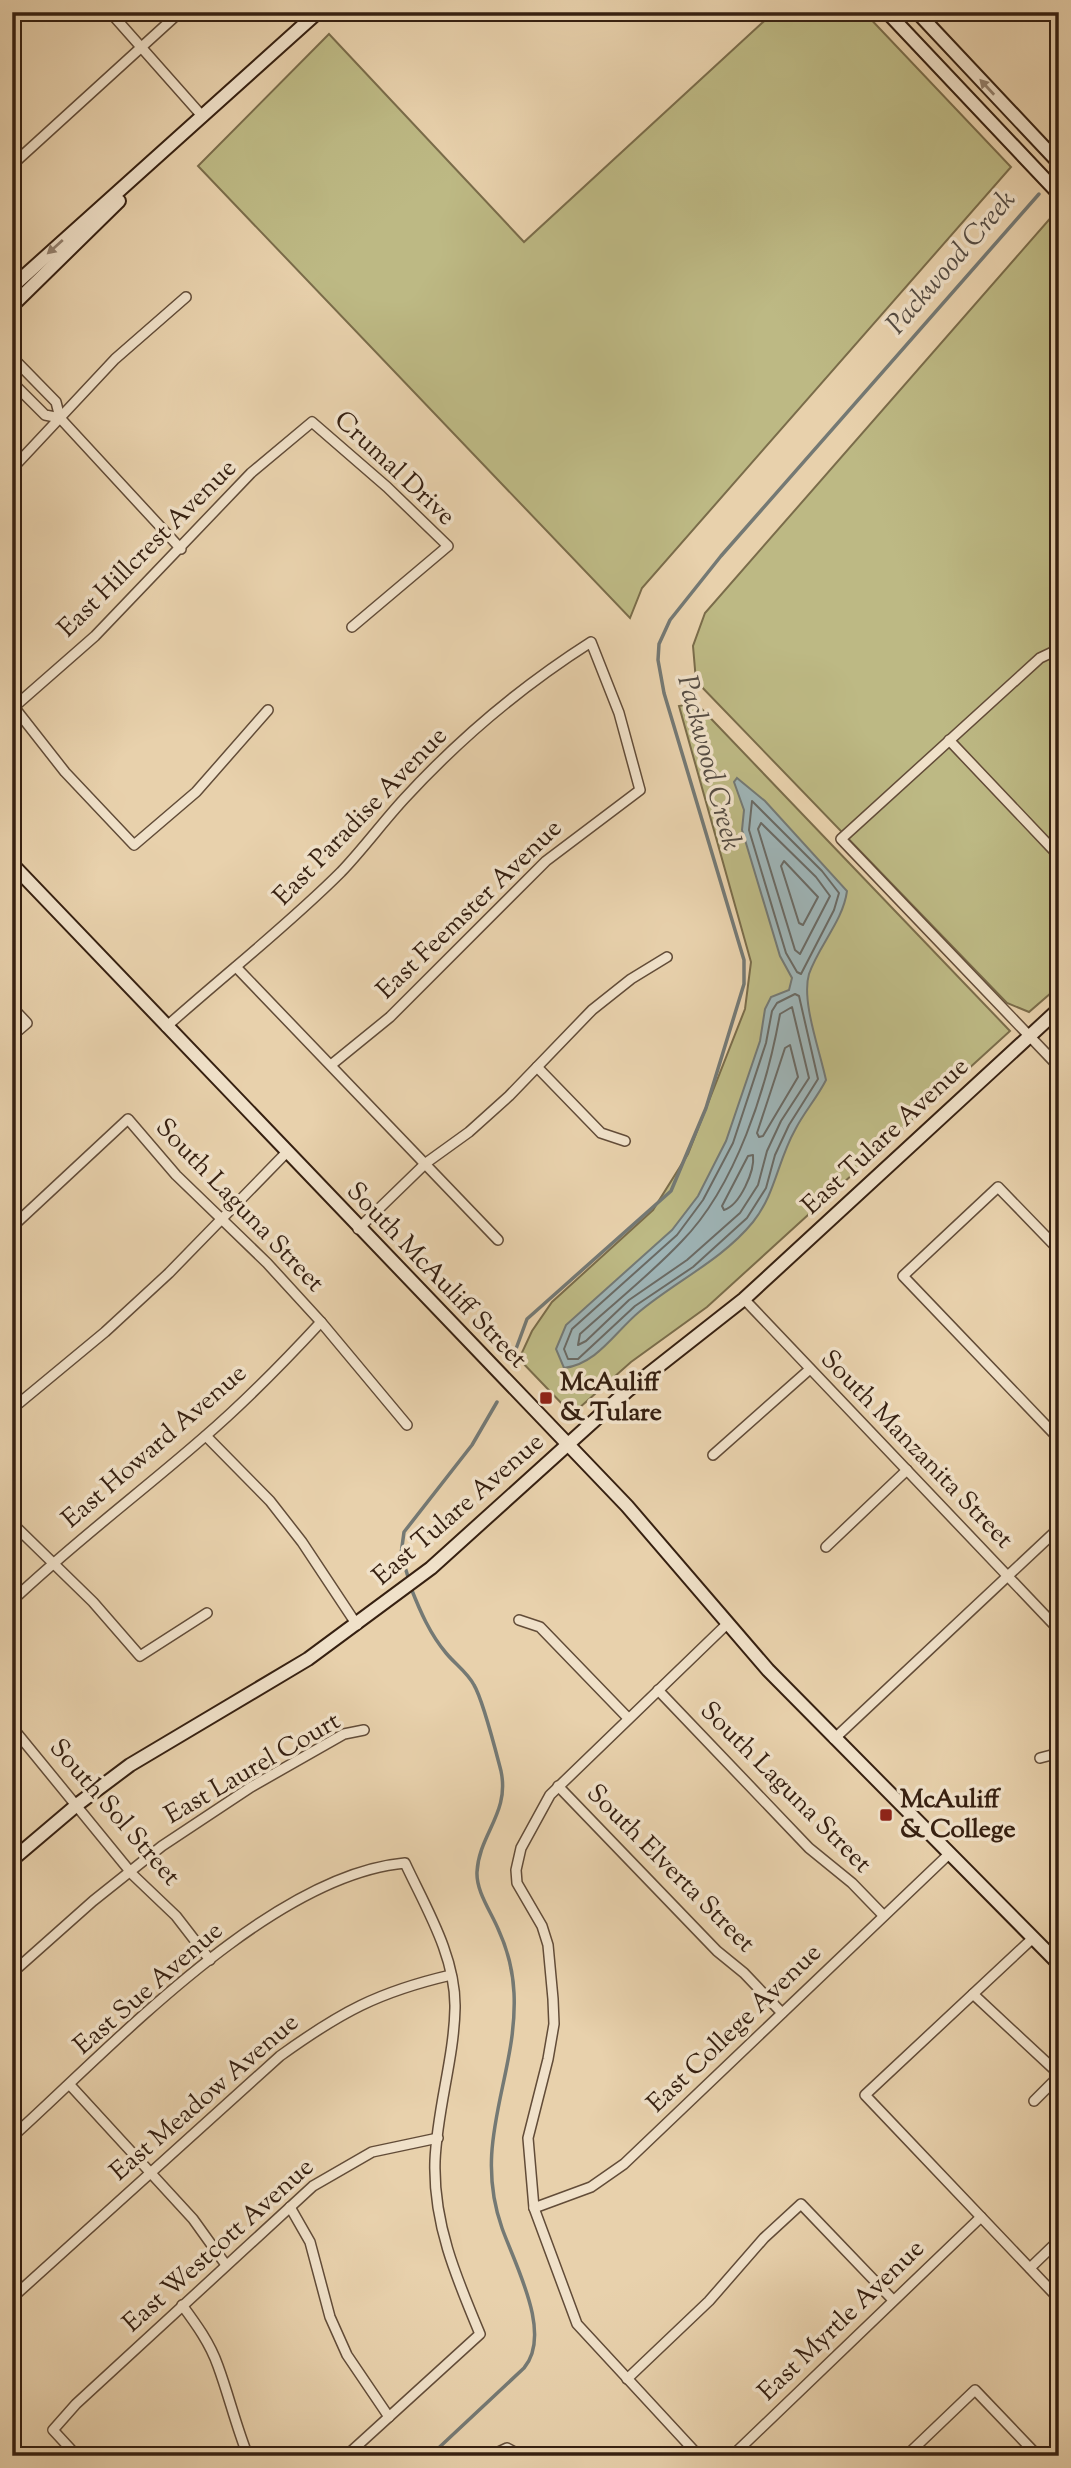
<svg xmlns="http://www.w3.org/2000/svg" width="1071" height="2468" font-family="'Sorts Mill Goudy',serif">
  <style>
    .green { fill: #bdb984; stroke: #7a6c4a; stroke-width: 2 }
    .water { fill: #9eb4b6; stroke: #747974; stroke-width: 2 }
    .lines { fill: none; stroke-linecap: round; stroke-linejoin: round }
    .shore { stroke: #6a6a64; stroke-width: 2 }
    .stream { stroke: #747974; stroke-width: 3.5 }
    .street-casing { stroke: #624c38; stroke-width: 12 }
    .secondary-casing { stroke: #362011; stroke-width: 16 }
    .street { stroke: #f0e1c9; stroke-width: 9 }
    .secondary { stroke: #f0e1c9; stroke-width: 12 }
    .oneway { fill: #93806d }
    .poi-dot { fill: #8f2418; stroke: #f0e1c9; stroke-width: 2.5 }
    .labels { text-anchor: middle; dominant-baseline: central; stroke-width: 7; stroke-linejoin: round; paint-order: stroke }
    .street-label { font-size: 26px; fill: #362011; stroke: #f0e1c9 }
    .poi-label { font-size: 26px; font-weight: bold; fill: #362011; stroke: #f0e1c9; text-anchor: start }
    .water-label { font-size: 28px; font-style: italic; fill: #554c43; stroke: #f0e1c9 }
  </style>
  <rect width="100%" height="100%" fill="#e8d1ac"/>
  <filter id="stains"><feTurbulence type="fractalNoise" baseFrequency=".00286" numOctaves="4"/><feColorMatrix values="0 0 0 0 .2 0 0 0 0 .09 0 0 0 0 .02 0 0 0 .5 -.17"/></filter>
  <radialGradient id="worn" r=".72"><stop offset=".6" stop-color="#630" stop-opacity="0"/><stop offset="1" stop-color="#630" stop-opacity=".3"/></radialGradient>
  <g class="green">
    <polygon points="774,12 864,12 1011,167 642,588 630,618 198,166 329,34 524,242"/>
    <polygon points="1054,214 1059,219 1059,530 1055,534 1059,538 1059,986 1029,1012 1007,1003 696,681 693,646 705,613"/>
    <polygon points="696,703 1010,1031 707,1307 631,1362 578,1409 566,1408 519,1359 532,1331 552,1302 653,1210 688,1154 745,1009 751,962 679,706"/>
  </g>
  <path class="water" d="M737 778 765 801 847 891C843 921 819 945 809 974 801 1001 820 1051 826 1080 817 1098 804 1112 795 1130 778 1160 775 1195 753 1222 722 1260 676 1281 639 1312 615 1332 597 1364 564 1368L556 1349 566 1325 672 1230 698 1196 726 1141 760 1041 765 1009 771 997 789 990 792 978 780 956 742 830 744 810 734 782Z"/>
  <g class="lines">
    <g class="shore">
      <polygon points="752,801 822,871 839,893 834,910 801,974 797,972 786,953 749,830"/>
      <polygon points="761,823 816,877 830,896 800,954 795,950 758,829"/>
      <polygon points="784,861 818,897 803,925 799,923 781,866"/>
      <polygon points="795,994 799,996 818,1079 789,1125 775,1155 766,1188 747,1218 693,1267 635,1306 578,1359 568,1359 564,1349 572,1329 677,1235 703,1200 733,1143 766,1043 772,1011 777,1003"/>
      <path d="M792 1007 809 1078 781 1121 767 1151 758 1185 740 1213 687 1260 629 1300 586 1341 578 1345 580 1334C614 1303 651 1274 682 1241 736 1186 767 1087 780 1014Z"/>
      <polygon points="790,1045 798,1077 763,1136 759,1137 757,1133 785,1048"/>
      <path d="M753 1155C755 1171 740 1205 724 1210L722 1206 748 1156Z"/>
    </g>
    <g class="stream">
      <polyline points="513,1357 527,1319 671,1191 706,1108 744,984 744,960 664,693 658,660 659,644 670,620 721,556 1039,194"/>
      <polyline points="409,1580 401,1554 404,1532 472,1445 497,1402"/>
      <path d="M411 1588C420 1611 430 1634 446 1653 455 1664 467 1672 474 1685 483 1700 496 1752 501 1771 510 1813 479 1834 477 1872 476 1892 492 1913 499 1931 508 1951 513 1971 514 1993 518 2076 471 2141 502 2228 515 2265 553 2334 524 2368L430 2456"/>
    </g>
    <defs>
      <g id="street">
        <polyline points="110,12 203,117"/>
        <polyline points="12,165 180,12"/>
        <polyline points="12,357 56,402 60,418 181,549"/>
        <polyline points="12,382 45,415 60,418"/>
        <polyline points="12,469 115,359 186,297"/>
        <polyline points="1059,649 1040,658 841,839 1059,1067"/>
        <polyline points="268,710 196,792 134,845 65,772 14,707 95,636 251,473 312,422 387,487 448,546 352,627"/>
        <polyline points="949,740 1059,856"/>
        <polyline points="236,967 498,1240"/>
        <polyline points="12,1007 27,1023 12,1036"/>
        <path d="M166 1027C224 975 286 927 341 872 363 849 382 823 404 799 459 739 522 686 591 642L619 713 640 790 546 861 390 1017 331 1065"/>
        <polyline points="537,1067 601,1133 625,1141"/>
        <polyline points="12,1227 128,1119 176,1175 267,1263 321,1322 407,1425"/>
        <polyline points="358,1229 426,1163 469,1132 509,1096 592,1010 631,979 667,957"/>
        <polyline points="1059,1250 998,1187 903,1276 1059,1439"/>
        <polyline points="744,1299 1059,1630"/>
        <polyline points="12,1409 105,1332 169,1273 286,1153"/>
        <polyline points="206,1436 270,1501 302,1542 357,1625"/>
        <polyline points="713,1455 810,1369"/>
        <polyline points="12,1523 93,1602 140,1656 207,1613"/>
        <polyline points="826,1547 907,1470"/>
        <path d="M12 1601C73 1543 140 1493 203 1438 245 1402 284 1362 321 1322"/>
        <polyline points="519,1620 540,1627 628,1718"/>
        <polyline points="658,1690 809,1848 852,1883 883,1915"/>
        <polyline points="12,1727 133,1875 176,1916 210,1960"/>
        <polyline points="834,1739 1059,1528"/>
        <polyline points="1040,1758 1059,1753"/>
        <polyline points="558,1786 717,1951 744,1973 782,2013"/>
        <polyline points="1033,1938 865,2095 1059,2299"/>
        <polyline points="12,1973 93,1901 162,1846 251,1787 344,1734 364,1730"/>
        <polyline points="973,1994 1059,2074"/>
        <polyline points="70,2085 193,2219 226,2265"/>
        <polyline points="1034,2101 1059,2076"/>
        <path d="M12 2137C110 2049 269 1875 405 1863 426 1908 456 1957 455 2008 454 2059 437 2109 435 2161 433 2223 456 2277 480 2334L346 2456"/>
        <polyline points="290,2207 310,2242 330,2317 347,2355 389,2417"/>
        <polyline points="534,2208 591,2187 624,2164 948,1855"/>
        <polyline points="1030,2268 1059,2240"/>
        <path d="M12 2298 280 2056C341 2012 378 1992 451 1975"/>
        <path d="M182 2305C196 2324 210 2343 218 2366 229 2396 236 2426 248 2456"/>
        <polyline points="627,2379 709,2301 764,2238 801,2204 893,2300"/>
        <polyline points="77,2456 53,2430 76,2404 313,2186 372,2152 438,2138"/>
        <polyline points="490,2456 507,2448 522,2456"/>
        <polyline points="699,2456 577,2324 534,2208 528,2138 548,2059 554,2024 553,1999 548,1945 542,1926 517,1883 516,1870 521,1848 550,1795 726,1625"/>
        <polyline points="732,2456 981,2217"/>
        <polyline points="906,2456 975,2390 1038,2456"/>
      </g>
      <g id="secondary">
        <polyline points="887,12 1059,194"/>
        <polyline points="917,12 1059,163"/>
        <polyline points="12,287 318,12"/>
        <polyline points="12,306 119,201"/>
        <polyline points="12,864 627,1506 768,1670 1059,1964"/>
        <polyline points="12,1860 78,1804 130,1765 308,1659 431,1568 627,1391 744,1299 1059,1009"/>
      </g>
    </defs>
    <use href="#street" class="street-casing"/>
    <use href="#secondary" class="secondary-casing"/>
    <use href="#street" class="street"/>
    <use href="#secondary" class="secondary"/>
  </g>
  <defs><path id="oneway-solid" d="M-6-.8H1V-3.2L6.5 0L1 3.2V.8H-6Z" transform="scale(1.75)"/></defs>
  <g class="oneway">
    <use href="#oneway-solid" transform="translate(987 87) rotate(-133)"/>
    <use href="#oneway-solid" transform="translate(55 247) rotate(138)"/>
  </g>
  <g class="poi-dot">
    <rect x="539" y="1391" width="14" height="14" rx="3.5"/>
    <rect x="879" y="1808" width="14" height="14" rx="3.5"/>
  </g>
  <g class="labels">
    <g class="street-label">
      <text transform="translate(394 469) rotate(43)">Crumal Drive</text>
      <text transform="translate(148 549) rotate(-45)">East Hillcrest Avenue</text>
      <text transform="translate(361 817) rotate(-46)">East Paradise Avenue</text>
      <text transform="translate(470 910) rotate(-44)">East Feemster Avenue</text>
      <text transform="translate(886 1137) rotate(-43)">East Tulare Avenue</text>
      <text transform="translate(239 1206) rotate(46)">South Laguna Street</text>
      <text transform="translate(436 1276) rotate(46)">South McAuliff Street</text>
      <text transform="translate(155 1447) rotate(-41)">East Howard Avenue</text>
      <text transform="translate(916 1450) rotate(46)">South Manzanita Street</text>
      <text transform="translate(459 1510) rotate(-41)">East Tulare Avenue</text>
      <text transform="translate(253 1769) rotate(-30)">East Laurel Court</text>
      <text transform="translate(785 1788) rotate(45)">South Laguna Street</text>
      <text transform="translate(114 1813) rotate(49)">South Sol Street</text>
      <text transform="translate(670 1869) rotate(45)">South Elverta Street</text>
      <text transform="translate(149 1989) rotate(-41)">East Sue Avenue</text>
      <text transform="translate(735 2029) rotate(-44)">East College Avenue</text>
      <text transform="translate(205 2098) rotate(-41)">East Meadow Avenue</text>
      <text transform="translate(219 2246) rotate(-42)">East Westcott Avenue</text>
      <text transform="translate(842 2321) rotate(-44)">East Myrtle Avenue</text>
    </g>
    <g class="poi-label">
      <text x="560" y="1383">McAuliff<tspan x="560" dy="30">&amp; Tulare</tspan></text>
      <text x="900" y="1800">McAuliff<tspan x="900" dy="30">&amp; College</tspan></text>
    </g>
    <g class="water-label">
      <text transform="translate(952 263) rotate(-49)">Packwood Creek</text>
      <text transform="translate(708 763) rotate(75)">Packwood Creek</text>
    </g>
  </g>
  <rect width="1071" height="2468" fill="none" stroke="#e8d1ac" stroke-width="42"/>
  <rect x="14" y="14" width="1043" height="2440" fill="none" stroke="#362011" stroke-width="3.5"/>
  <rect x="21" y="21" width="1029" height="2426" fill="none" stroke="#362011" stroke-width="2"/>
  <rect width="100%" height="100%" filter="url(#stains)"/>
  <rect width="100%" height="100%" fill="url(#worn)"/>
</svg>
